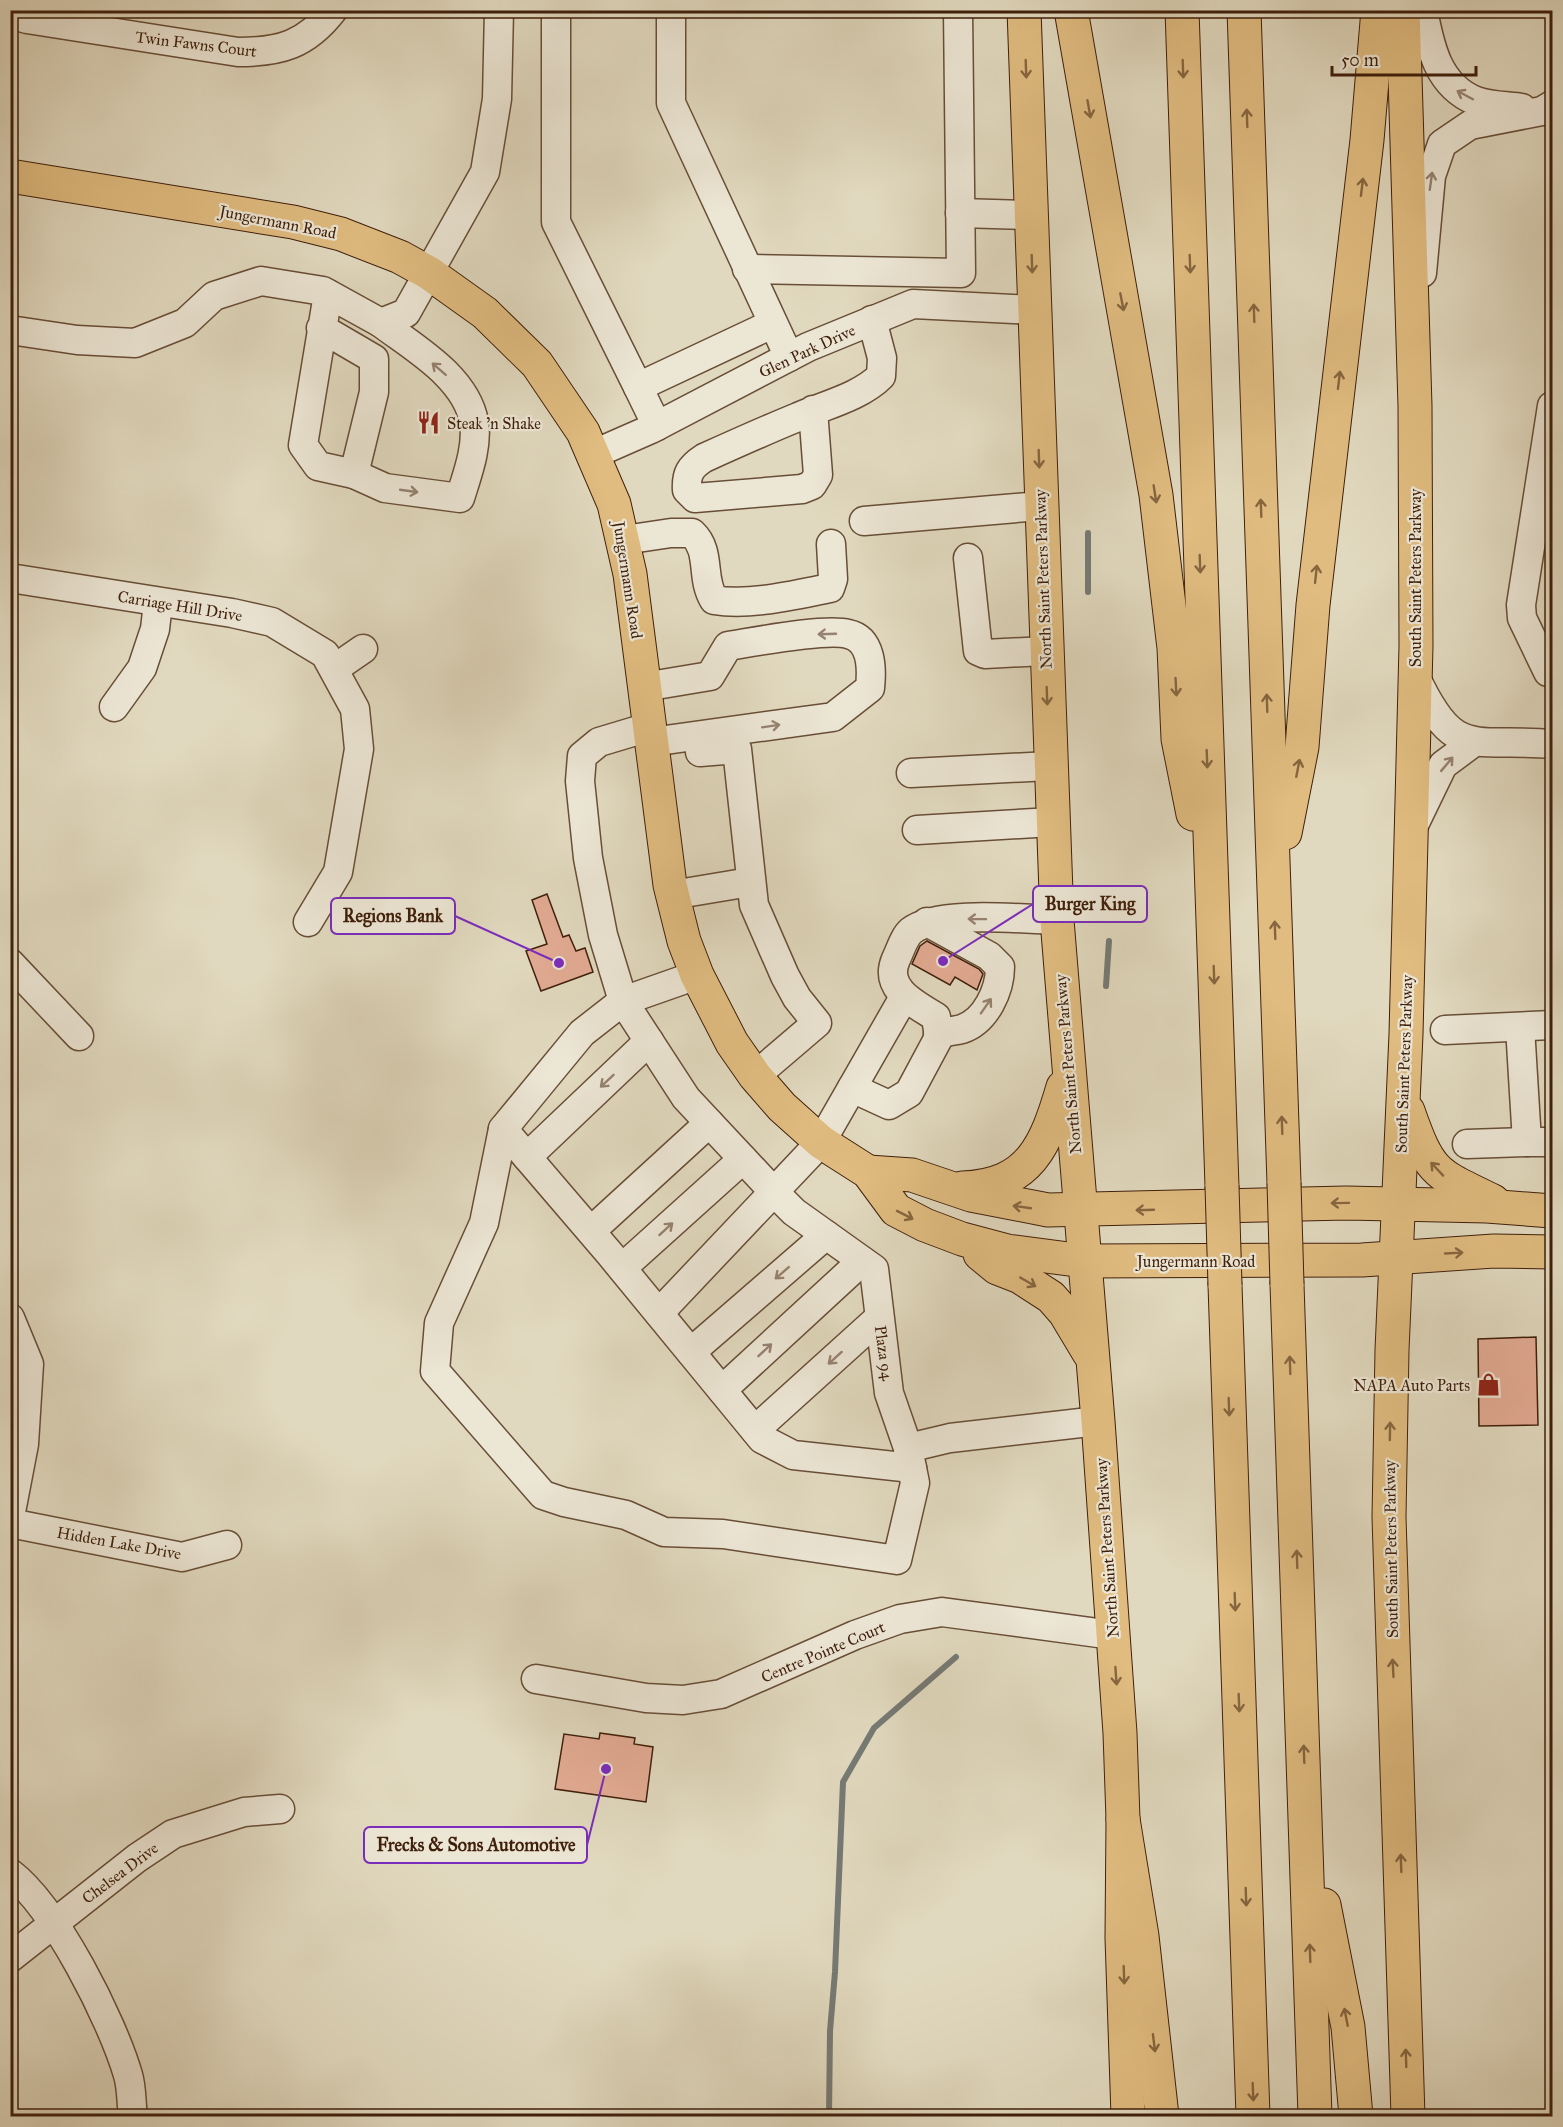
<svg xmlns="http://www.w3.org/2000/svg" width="1563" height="2127" font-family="'IM FELL Great Primer',serif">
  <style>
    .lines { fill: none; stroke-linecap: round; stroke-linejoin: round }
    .stream { stroke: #767a75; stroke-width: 6 }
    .building { fill: #e3ab94; stroke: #3f1f0a; stroke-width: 1.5 }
    .minor-casing { stroke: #684e37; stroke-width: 31 }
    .major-casing { stroke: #3f1f0a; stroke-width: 35 }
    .highway-casing { stroke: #3f1f0a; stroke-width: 35 }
    .minor { stroke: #ece6d5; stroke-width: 28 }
    .major { stroke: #e0bc80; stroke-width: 33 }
    .highway { stroke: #e0bc80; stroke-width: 33 }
    .highway-bridge-casing { stroke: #3f1f0a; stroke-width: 35; stroke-linecap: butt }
    .highway-bridge { stroke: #e0bc80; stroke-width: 33 }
    .oneway { stroke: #87663f }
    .oneway2 { stroke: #968270 }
    .labels { text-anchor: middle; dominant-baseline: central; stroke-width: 4.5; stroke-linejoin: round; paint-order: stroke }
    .street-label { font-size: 16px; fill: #3f1f0a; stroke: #ece6d5 }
    .poi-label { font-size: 16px; fill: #3f1f0a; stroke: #ece6d5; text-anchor: start }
    .leader { fill: none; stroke: #7b2cbf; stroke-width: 2 }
    .callout-dot { fill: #7b2cbf; stroke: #ece6d5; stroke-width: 2 }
    .callout { fill: #ece6d5; stroke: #7b2cbf; stroke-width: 2 }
    .callout-label { font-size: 18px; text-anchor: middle; font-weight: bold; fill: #3f1f0a }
  </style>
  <rect width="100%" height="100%" fill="#e1d9bf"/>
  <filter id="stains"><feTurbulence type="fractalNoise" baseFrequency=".00333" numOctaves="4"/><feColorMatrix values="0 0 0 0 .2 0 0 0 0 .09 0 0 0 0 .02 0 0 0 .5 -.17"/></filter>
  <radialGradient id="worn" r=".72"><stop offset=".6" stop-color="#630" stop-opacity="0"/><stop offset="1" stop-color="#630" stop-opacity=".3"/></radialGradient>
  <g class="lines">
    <g class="stream">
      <polyline points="1088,592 1088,533"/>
      <polyline points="1106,986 1109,941"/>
      <polyline points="829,2116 830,2031 835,1972 843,1782 874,1728 956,1657"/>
    </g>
  </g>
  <g class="building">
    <polygon points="547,894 563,937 569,935 576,951 585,948 593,972 541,991 526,951 547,944 532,900"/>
    <polygon points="927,941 979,969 983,974 977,990 955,977 950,985 912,964 920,946"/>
    <polygon points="1536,1337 1538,1425 1479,1426 1478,1339"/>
    <polygon points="600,1733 635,1738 634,1744 653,1747 646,1802 555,1789 564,1734 599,1739"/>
  </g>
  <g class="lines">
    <defs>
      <g id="minor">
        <polyline points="556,10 556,222 638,387"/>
        <polyline points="671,10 671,103 789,357"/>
        <path d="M1423 10C1430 47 1438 86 1476 101 1490 106 1508 106 1522 108"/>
        <path d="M10 14 27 19 238 52C280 52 306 45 333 10"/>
        <polyline points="960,213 1030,215"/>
        <polyline points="747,269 961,273 958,10"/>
        <polyline points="1422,273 1431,176 1442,144 1470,125 1542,111 1552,105"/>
        <polyline points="321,328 374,359 374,392 354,474 318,466 303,445 328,294"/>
        <polyline points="10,330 77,340 135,343 185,323 214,296 261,281 323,291 381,323 406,313 485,172 497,99 499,10"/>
        <polyline points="1552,406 1521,605 1522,618 1548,672 1552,673"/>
        <path d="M813 410 818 475 812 485 802 489 695 498 687 490C686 474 690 467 704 458 735 444 766 430 798 417 825 405 860 397 881 376L882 358 872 320"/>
        <polyline points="657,426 638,387 772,324"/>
        <polyline points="594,454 651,429 808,347 913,304 1034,310"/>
        <path d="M354 474 385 488 460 498C467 475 478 447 474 422 466 377 414 348 381 323"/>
        <polyline points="864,521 1040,506"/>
        <path d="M624 540 671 533H692C712 552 700 577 714 600 750 606 794 595 830 588L833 579 831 544"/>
        <polyline points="968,558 978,651 985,654 1045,651"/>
        <polyline points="10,578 232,613 272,622 325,654 355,709 359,749 338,872 308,922"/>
        <polyline points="334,669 363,649"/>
        <path d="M1415 676C1455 762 1472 737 1552 744"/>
        <path d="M644 687 710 676 728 646C754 642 825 628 848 634 872 639 872 669 870 688L833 717 651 742"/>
        <polyline points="114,707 142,668 155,629 158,603"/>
        <polyline points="649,727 599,742 582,756 580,781 588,858 603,935 623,1001 686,1098 773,1191 794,1212 874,1269 889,1393 908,1448 915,1483 897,1560 723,1534 664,1532 626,1515 564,1502 543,1495 435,1371 439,1323 484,1223 503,1129 582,1033 623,1001 697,975"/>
        <polyline points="700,752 737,749 754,905 785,976 797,998 817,1023 755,1076"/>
        <polyline points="911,773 1049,766"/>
        <polyline points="1412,829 1443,765 1474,742"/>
        <polyline points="917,830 1052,822"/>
        <polyline points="672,895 750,882"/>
        <path d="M927 922 989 956 1000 967C1000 990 986 1021 962 1029 954 1031 945 1032 938 1033"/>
        <polyline points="10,963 79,1036"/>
        <polyline points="1520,1027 1527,1142 1552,1142"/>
        <polyline points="1445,1030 1552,1025"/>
        <path d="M852 1088 889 1105 909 1093 939 1037 936 1017C915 1004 883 989 896 959 900 951 904 937 911 931 937 910 1022 919 1057 920"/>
        <polyline points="503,1129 610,1254 762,1439 793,1455 912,1468"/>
        <polyline points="1467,1144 1527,1142"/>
        <polyline points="527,1157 649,1041"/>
        <polyline points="591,1231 709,1123"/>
        <polyline points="622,1268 743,1159"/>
        <polyline points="659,1313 821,1142 904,997"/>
        <polyline points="10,1318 29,1364 24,1444 10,1517"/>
        <polyline points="691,1352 826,1235"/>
        <polyline points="722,1390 862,1261"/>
        <polyline points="755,1430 879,1318"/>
        <polyline points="908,1448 950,1438 1098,1421"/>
        <polyline points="10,1523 182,1557 227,1545"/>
        <polyline points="536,1679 646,1698 683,1700 721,1694 855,1635 900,1619 942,1612 1113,1635"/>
        <path d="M10 1873C55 1907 112 2020 128 2075 132 2088 131 2103 133 2116"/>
        <polyline points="10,1958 137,1858 173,1834 244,1812 280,1809"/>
      </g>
      <g id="major">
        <polyline points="1024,10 1057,920 1098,1421 1120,1733 1123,1819 1122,1938 1128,2116"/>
        <polyline points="1403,10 1415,406 1416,646 1406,1034 1392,1350 1389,1517 1408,2116"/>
        <polyline points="10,176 293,222 341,234 400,257 429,273 485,313 537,364 583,432 614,504 630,574 670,885 684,941 697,975 732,1043 755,1076 782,1107 821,1142 868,1172 896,1210 925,1225 962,1239 1007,1251 1084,1261 1362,1260 1494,1251 1552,1252"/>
        <path d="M1408 1111C1430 1174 1435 1173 1493 1201"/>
        <polyline points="868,1172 912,1175 971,1195 1048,1210 1346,1203 1487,1206 1552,1211"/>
        <path d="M962 1188C1030 1186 1046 1145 1063 1087"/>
        <polyline points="980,1254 997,1268 1020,1277 1051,1297 1065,1313 1089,1353"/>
      </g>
      <g id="highway">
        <polyline points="1071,10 1156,495 1174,648 1178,739 1193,814"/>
        <polyline points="1182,10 1222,1186"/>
        <polyline points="1244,10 1284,1183"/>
        <polyline points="1285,833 1302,747 1313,605 1367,140 1378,10"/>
        <polyline points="1287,1284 1315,2116"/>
        <polyline points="1225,1285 1253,2116"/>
        <polyline points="1123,1819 1142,1936 1162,2116"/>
        <polyline points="1324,1905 1348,2027 1356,2116"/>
      </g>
    </defs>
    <use href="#minor" class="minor-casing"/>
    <use href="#major" class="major-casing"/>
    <use href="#highway" class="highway-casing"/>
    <use href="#minor" class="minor"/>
    <use href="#major" class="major"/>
    <use href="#highway" class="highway"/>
    <defs>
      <g id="highway-bridge">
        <polyline points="1284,1183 1287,1284"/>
        <polyline points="1222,1186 1225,1285"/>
      </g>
    </defs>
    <use href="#highway-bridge" class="highway-bridge-casing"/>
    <use href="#highway-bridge" class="highway-bridge"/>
  </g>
  <defs><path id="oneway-shaft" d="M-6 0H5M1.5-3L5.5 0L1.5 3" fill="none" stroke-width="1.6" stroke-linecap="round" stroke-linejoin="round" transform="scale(1.5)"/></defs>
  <g class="oneway">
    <use href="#oneway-shaft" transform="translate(1026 69) rotate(88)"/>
    <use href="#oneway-shaft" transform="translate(1183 69) rotate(88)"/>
    <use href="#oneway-shaft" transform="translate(1089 109) rotate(80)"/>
    <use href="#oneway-shaft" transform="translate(1247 118) rotate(-92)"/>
    <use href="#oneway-shaft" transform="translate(1362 187) rotate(-83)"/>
    <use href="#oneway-shaft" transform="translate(1032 264) rotate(88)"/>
    <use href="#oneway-shaft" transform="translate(1190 264) rotate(88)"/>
    <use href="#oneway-shaft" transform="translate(1122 302) rotate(79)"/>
    <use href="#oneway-shaft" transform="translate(1254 313) rotate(-92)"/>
    <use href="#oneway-shaft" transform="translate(1339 380) rotate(-83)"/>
    <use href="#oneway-shaft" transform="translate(1039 459) rotate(88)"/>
    <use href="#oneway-shaft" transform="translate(1155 494) rotate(81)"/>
    <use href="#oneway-shaft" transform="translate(1261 508) rotate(-92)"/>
    <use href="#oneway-shaft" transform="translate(1200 564) rotate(88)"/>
    <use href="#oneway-shaft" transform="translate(1316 574) rotate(-84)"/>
    <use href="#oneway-shaft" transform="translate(1176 687) rotate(87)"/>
    <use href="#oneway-shaft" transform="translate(1047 696) rotate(88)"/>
    <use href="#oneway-shaft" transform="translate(1267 703) rotate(-92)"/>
    <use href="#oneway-shaft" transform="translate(1207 759) rotate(88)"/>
    <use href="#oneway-shaft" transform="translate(1298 768) rotate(-79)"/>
    <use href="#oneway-shaft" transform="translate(1275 930) rotate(-92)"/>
    <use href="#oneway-shaft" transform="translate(1214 975) rotate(88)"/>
    <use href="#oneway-shaft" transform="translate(1282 1125) rotate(-92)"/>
    <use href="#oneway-shaft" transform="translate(1437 1169) rotate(-133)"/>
    <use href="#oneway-shaft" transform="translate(1340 1203) rotate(179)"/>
    <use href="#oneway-shaft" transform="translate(1022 1207) rotate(-172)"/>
    <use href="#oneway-shaft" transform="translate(1145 1210) rotate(178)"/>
    <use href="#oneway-shaft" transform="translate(905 1215) rotate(27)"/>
    <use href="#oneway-shaft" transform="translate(1454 1253) rotate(-3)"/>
    <use href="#oneway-shaft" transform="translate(1028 1282) rotate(30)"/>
    <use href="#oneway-shaft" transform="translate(1290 1365) rotate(-92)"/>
    <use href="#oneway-shaft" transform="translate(1229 1407) rotate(88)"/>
    <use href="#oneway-shaft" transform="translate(1390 1431) rotate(-89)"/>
    <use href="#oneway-shaft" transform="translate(1297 1559) rotate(-92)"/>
    <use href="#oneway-shaft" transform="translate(1235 1602) rotate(88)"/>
    <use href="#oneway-shaft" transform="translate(1393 1668) rotate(-93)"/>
    <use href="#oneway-shaft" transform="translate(1116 1676) rotate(86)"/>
    <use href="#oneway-shaft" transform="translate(1239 1703) rotate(88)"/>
    <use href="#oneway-shaft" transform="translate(1304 1754) rotate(-92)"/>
    <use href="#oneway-shaft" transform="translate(1401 1863) rotate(-92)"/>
    <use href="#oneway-shaft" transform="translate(1246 1897) rotate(88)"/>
    <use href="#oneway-shaft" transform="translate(1310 1953) rotate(-92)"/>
    <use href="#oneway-shaft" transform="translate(1124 1975) rotate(88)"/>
    <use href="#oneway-shaft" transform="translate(1346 2017) rotate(-101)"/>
    <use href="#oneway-shaft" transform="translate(1154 2043) rotate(83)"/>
    <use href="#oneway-shaft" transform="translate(1406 2058) rotate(-92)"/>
    <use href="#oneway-shaft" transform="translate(1253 2092) rotate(88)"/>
  </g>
  <g class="oneway2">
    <use href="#oneway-shaft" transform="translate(1465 95) rotate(-152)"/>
    <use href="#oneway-shaft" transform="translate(1431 181) rotate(-82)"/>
    <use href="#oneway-shaft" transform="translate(439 369) rotate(-139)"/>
    <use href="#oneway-shaft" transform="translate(409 491) rotate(8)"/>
    <use href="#oneway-shaft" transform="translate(827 634) rotate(178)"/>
    <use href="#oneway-shaft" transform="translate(771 726) rotate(-9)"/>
    <use href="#oneway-shaft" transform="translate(1447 764) rotate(-50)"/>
    <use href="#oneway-shaft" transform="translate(977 919) rotate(-179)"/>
    <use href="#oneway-shaft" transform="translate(986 1006) rotate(-55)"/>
    <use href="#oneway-shaft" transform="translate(607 1081) rotate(137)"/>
    <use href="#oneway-shaft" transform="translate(666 1229) rotate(-42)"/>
    <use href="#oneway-shaft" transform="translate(782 1273) rotate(139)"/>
    <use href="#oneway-shaft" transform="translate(765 1350) rotate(-43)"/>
    <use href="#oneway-shaft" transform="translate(835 1358) rotate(138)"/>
  </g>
  <defs>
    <symbol id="restaurant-bare" viewBox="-9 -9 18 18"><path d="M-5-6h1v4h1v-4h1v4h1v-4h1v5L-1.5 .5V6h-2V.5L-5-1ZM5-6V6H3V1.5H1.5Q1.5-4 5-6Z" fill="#8f2418" stroke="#ece6d5" stroke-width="2.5" paint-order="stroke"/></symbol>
    <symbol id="shop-bare" viewBox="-9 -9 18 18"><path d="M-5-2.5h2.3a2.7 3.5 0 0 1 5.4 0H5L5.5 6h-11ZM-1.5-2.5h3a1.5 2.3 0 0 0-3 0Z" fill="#8f2418" stroke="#ece6d5" stroke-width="2.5" paint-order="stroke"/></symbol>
  </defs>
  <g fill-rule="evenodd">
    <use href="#restaurant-bare" x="412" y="406" width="33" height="33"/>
    <use href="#shop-bare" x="1472" y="1368" width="33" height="33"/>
  </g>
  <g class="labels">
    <g class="street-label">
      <text transform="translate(196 44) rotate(7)">Twin Fawns Court</text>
      <text transform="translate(278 222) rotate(11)">Jungermann Road</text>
      <text transform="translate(807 351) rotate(-25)">Glen Park Drive</text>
      <text transform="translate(1415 578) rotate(-90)">South Saint Peters Parkway</text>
      <text transform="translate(1043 579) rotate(-92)">North Saint Peters Parkway</text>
      <text transform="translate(628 580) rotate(81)">Jungermann Road</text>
      <text transform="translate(180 606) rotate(9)">Carriage Hill Drive</text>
      <text transform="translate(1068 1064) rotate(-95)">North Saint Peters Parkway</text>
      <text transform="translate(1404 1064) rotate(-88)">South Saint Peters Parkway</text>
      <text x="1196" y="1261">Jungermann Road</text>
      <text transform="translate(884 1353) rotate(82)">Plaza 94</text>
      <text transform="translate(119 1543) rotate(10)">Hidden Lake Drive</text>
      <text transform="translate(1107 1548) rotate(-94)">North Saint Peters Parkway</text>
      <text transform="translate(1391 1549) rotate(-91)">South Saint Peters Parkway</text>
      <text transform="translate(823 1652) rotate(-23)">Centre Pointe Court</text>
      <text transform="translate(120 1873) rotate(-37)">Chelsea Drive</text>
    </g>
    <g class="poi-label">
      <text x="447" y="423">Steak 'n Shake</text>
      <text x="1470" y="1385" text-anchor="end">NAPA Auto Parts</text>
    </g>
  </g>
  <path class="leader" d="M943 961L1033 904M559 963L455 916M606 1769L587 1845"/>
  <g class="callout-dot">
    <circle cx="943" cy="961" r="6"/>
    <circle cx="559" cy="963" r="6"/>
    <circle cx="606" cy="1769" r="6"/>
  </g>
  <g class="callout">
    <rect x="1033" y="886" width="114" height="36" rx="6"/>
    <rect x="331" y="898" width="124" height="36" rx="6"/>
    <rect x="364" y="1827" width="223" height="36" rx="6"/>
  </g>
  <g class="callout-label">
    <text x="1090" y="910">Burger King</text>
    <text x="393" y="922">Regions Bank</text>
    <text x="476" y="1851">Frecks &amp; Sons Automotive</text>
  </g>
  <rect width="1563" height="2127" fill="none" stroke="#e1d9bf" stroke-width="36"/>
  <rect x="12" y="12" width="1539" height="2103" fill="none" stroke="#3f1f0a" stroke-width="3"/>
  <rect x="18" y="18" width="1527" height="2091" fill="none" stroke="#3f1f0a" stroke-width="1.5"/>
  <path d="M1332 66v9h144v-9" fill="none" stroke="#3f1f0a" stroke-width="3"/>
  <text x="1341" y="66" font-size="18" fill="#3f1f0a" stroke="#ece6d5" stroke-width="4.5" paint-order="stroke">50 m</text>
  <rect width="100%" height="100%" filter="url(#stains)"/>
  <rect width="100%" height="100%" fill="url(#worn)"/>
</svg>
